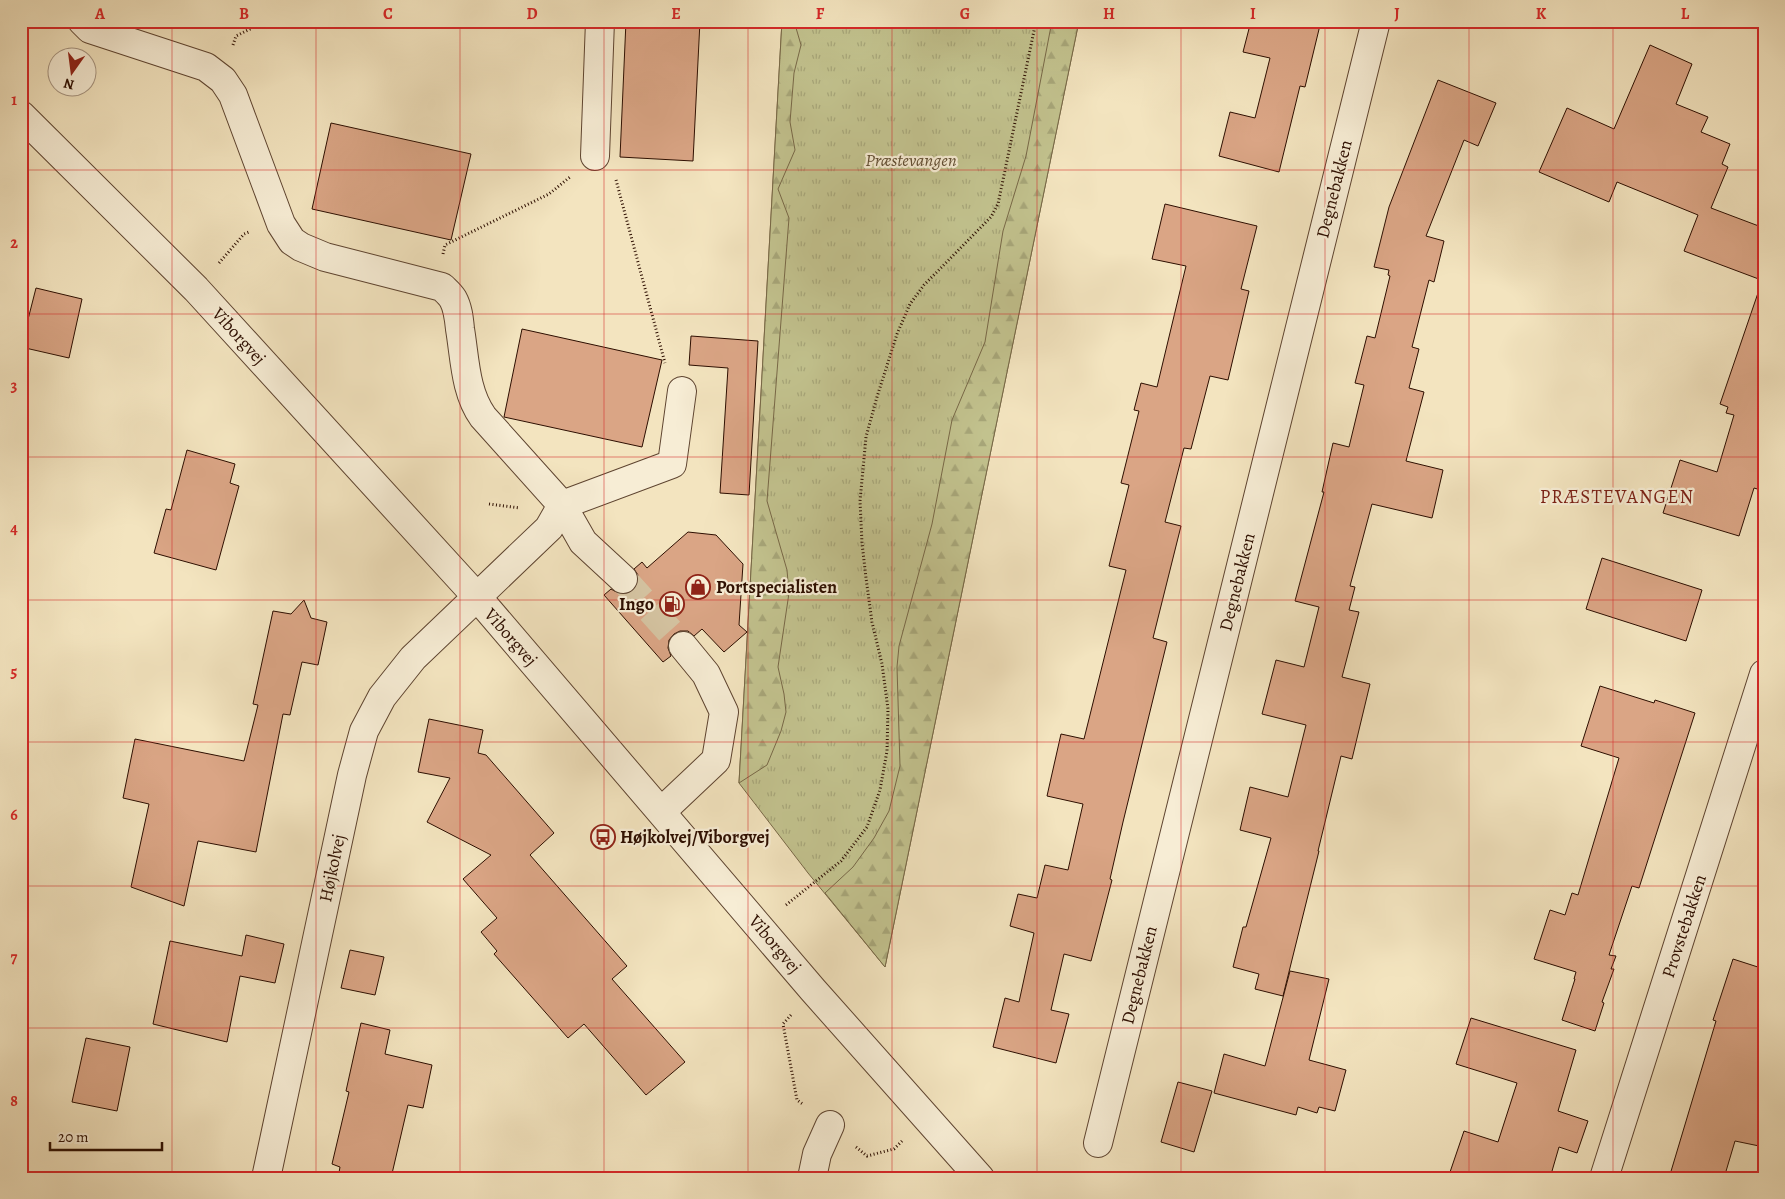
<svg xmlns="http://www.w3.org/2000/svg" width="1785" height="1199" font-family="Alegreya,serif">
  <style>
    .grass { fill: url(#grass-tufts); stroke: #786847 }
    .forest { fill: url(#forest-firs); stroke: #786847 }
    .building { fill: #daa585; stroke: #2d0e00 }
    .lines { fill: none; stroke-linecap: round; stroke-linejoin: round }
    .minor-tunnel { stroke: #d5c4a2; stroke-width: 28; stroke-dasharray: 28 14; stroke-linecap: butt }
    .minor-casing { stroke: #5e4430; stroke-width: 30 }
    .path { stroke: #2d0e00; stroke-width: 3; stroke-dasharray: 1 2.5; stroke-linecap: butt }
    .minor { stroke: #f7edd5; stroke-width: 28 }
    .grid { fill: none; stroke: #d62828; stroke-width: 1; stroke-opacity: 0.55 }
    .labels { text-anchor: middle; dominant-baseline: central; stroke-width: 4.5; stroke-linejoin: round; paint-order: stroke }
    .park-label { font-size: 18px; font-style: italic; fill: #614d32; stroke: #f7edd5 }
    .street-label { font-size: 18px; fill: #2d0e00; stroke: #f7edd5 }
    .poi-label { font-size: 18px; font-weight: bold; fill: #2d0e00; stroke: #f7edd5; text-anchor: start }
    .neighbourhood-label { font-size: 19px; letter-spacing: 1px; fill: #7a1f14; stroke: #f7edd5 }
    .neatline { fill: none; stroke: #d62828; stroke-width: 2 }
    .grid-label { font-size: 16px; text-anchor: middle; font-weight: bold; fill: #d62828 }
  </style>
  <defs>
    <pattern id="grass-tufts" width="24" height="20" patternUnits="userSpaceOnUse" patternTransform="scale(1.25)"><rect width="24" height="20" fill="#c2c28e"/><path d="M3 7l-1-3M5 7V3M7 7l1-3M15 17l-1-3M17 17v-4M19 17l1-3" fill="none" stroke="#a7a679"/></pattern>
    <pattern id="forest-firs" width="22" height="20" patternUnits="userSpaceOnUse" patternTransform="scale(1.25)"><rect width="22" height="20" fill="#c2c28e"/><path d="M5 1l3.5 6h-7zM16 11l3.5 6h-7z" fill="#a7a679"/></pattern>
  </defs>
  <rect width="100%" height="100%" fill="#f3e4bf"/>
  <filter id="stains"><feTurbulence type="fractalNoise" baseFrequency=".004" numOctaves="4"/><feColorMatrix values="0 0 0 0 .2 0 0 0 0 .09 0 0 0 0 .02 0 0 0 .5 -.17"/></filter>
  <radialGradient id="worn" r=".72"><stop offset=".6" stop-color="#630" stop-opacity="0"/><stop offset="1" stop-color="#630" stop-opacity=".3"/></radialGradient>
  <polygon class="grass" points="782,21 1079,21 885,967 808,873 739,783"/>
  <g class="forest">
    <polygon points="782,21 794,21 801,45 794,73 790,122 795,150 778,189 789,218 767,501 787,570 789,593 778,667 784,694 786,712 781,731 767,765 739,783"/>
    <polygon points="1052,21 1079,21 885,967 825,893 853,867 874,838 889,811 900,766 897,667 899,646 932,524 952,420 985,342 1003,231 1026,156"/>
  </g>
  <g class="building">
    <polygon points="626,21 700,21 693,161 620,157"/>
    <polygon points="1251,21 1321,21 1305,87 1300,86 1279,172 1219,156 1230,112 1255,118 1270,58 1243,52"/>
    <polygon points="1650,45 1692,64 1676,104 1708,117 1701,132 1730,144 1722,164 1728,167 1711,208 1764,228 1764,281 1684,251 1698,215 1617,182 1609,202 1539,172 1567,108 1614,129"/>
    <polygon points="1438,80 1496,103 1478,146 1464,140 1426,236 1444,241 1434,282 1429,280 1412,347 1419,349 1409,388 1424,392 1406,461 1443,470 1432,518 1372,504 1350,586 1355,587 1349,610 1359,612 1342,677 1370,684 1352,759 1341,756 1318,851 1319,851 1283,996 1255,989 1259,974 1233,967 1243,927 1246,927 1271,838 1240,830 1250,787 1288,797 1306,725 1262,714 1276,660 1304,667 1319,607 1295,601 1324,492 1322,492 1333,443 1349,447 1364,385 1355,383 1367,336 1375,338 1390,276 1388,275 1389,270 1374,267 1389,207"/>
    <polygon points="331,123 471,154 451,240 312,209"/>
    <polygon points="1165,204 1257,226 1241,289 1249,291 1228,380 1210,376 1191,449 1184,448 1165,522 1181,526 1153,638 1167,642 1123,822 1110,879 1112,880 1091,961 1064,954 1051,1010 1069,1014 1056,1063 993,1047 1005,998 1019,1002 1034,933 1010,926 1018,894 1037,898 1045,865 1068,870 1083,804 1047,796 1061,734 1084,739 1126,570 1109,566 1129,485 1121,483 1139,411 1134,410 1141,383 1157,387 1186,266 1152,259"/>
    <polygon points="36,288 82,299 69,358 21,347"/>
    <polygon points="1759,290 1764,291 1764,491 1754,488 1739,536 1663,513 1680,460 1717,472 1734,415 1726,413 1728,407 1720,404"/>
    <polygon points="522,329 662,360 642,447 504,417"/>
    <polygon points="691,336 758,341 749,495 720,493 728,368 689,365"/>
    <polygon points="187,450 235,464 230,483 239,486 216,570 154,553 166,509 171,510"/>
    <polygon points="688,532 716,535 743,564 739,625 747,632 724,652 702,629 694,636 688,631 680,631 674,634 669,640 668,648 671,656 663,662 604,595 611,589 620,594 627,594 634,590 638,582 638,575 634,569 642,562 647,568"/>
    <polygon points="1602,558 1702,590 1686,641 1586,609"/>
    <polygon points="304,600 311,618 327,622 318,665 302,662 290,715 283,714 256,852 198,841 184,906 131,887 149,804 123,798 135,739 244,761 258,705 253,704 273,611 291,614"/>
    <polygon points="1600,686 1654,703 1655,700 1695,713 1639,888 1632,886 1609,955 1616,956 1611,969 1614,969 1602,1002 1604,1003 1595,1031 1562,1020 1575,979 1574,979 1576,972 1534,959 1550,910 1565,915 1572,893 1578,895 1619,758 1581,746"/>
    <polygon points="429,719 483,730 478,753 486,755 554,833 530,855 627,966 612,979 685,1062 646,1095 584,1024 568,1038 494,954 497,951 481,932 497,918 463,879 491,855 427,822 450,778 418,772"/>
    <polygon points="246,935 284,944 275,983 240,976 227,1042 153,1024 170,941 242,956"/>
    <polygon points="350,950 384,957 375,995 341,988"/>
    <polygon points="1733,959 1764,969 1764,1147 1735,1141 1724,1178 1669,1178 1716,1021 1713,1020"/>
    <polygon points="1290,971 1329,979 1309,1060 1346,1070 1335,1111 1319,1107 1317,1113 1298,1107 1296,1115 1214,1093 1224,1054 1265,1066"/>
    <polygon points="1471,1018 1576,1050 1558,1111 1588,1121 1577,1153 1559,1147 1550,1178 1448,1178 1464,1131 1498,1142 1517,1083 1456,1064"/>
    <polygon points="361,1023 390,1030 385,1054 432,1065 423,1108 408,1105 391,1178 338,1178 340,1167 332,1164 349,1092 346,1091"/>
    <polygon points="86,1038 130,1047 117,1111 72,1102"/>
    <polygon points="1178,1082 1212,1091 1194,1152 1161,1142"/>
  </g>
  <g class="lines">
    <polyline class="minor-tunnel" points="623,579 683,646"/>
    <defs>
      <g id="minor">
        <path d="M82 21 90 29 206 67 223 80 233 95 281 224 292 241 301 247 325 257 442 287C446 291 450 294 453 299 458 308 459 319 460 329 465 359 465 392 483 417L562 505 549 528 413 658 382 697 364 731 352 775 266 1178"/>
        <polyline points="21,115 196,289 478,598 813,990 980,1178"/>
        <polyline points="595,156 600,21"/>
        <polyline points="623,579 583,542 562,505 672,464 682,391"/>
        <polyline points="662,811 716,760 724,712 706,674 683,646"/>
        <polyline points="1098,1143 1376,21"/>
        <polyline points="812,1178 817,1154 830,1125"/>
        <polyline points="1604,1178 1764,674"/>
      </g>
    </defs>
    <use href="#minor" class="minor-casing"/>
    <g class="path">
      <polyline points="233,45 236,36 258,25 260,21"/>
      <polyline points="616,180 665,363"/>
      <polyline points="443,254 445,245 549,194 570,177"/>
      <polyline points="219,263 244,234 249,232"/>
      <polyline points="489,504 520,508"/>
      <polyline points="786,905 841,861 867,827 880,790 887,751 888,709 882,664 872,622 866,578 862,543 860,501 866,437 877,397 897,334 910,304 924,285 991,217 998,204 1036,21"/>
      <polyline points="791,1015 783,1024 797,1100 804,1105"/>
      <polyline points="856,1147 867,1156 894,1149 902,1141"/>
    </g>
    <use href="#minor" class="minor"/>
  </g>
  <path class="grid" d="M172 21V1178M316 21V1178M460 21V1178M604 21V1178M748 21V1178M892 21V1178M1037 21V1178M1181 21V1178M1325 21V1178M1469 21V1178M1613 21V1178M21 170H1764M21 314H1764M21 457H1764M21 600H1764M21 742H1764M21 886H1764M21 1028H1764"/>
  <defs>
    <symbol id="shop-ring" viewBox="-11 -11 22 22"><circle r="9.5" fill="#f7edd5" stroke="#8f2418" stroke-width="1.5"/><path d="M-5-2.5h2.3a2.7 3.5 0 0 1 5.4 0H5L5.5 6h-11ZM-1.5-2.5h3a1.5 2.3 0 0 0-3 0Z" fill="#8f2418"/></symbol>
    <symbol id="fuel-ring" viewBox="-11 -11 22 22"><circle r="9.5" fill="#f7edd5" stroke="#8f2418" stroke-width="1.5"/><path d="M-5.5-6h7V0h2V4h1.3V-2.5L3-4.5l.8-.8L6-3V5H2.5V1h-1V6h-7ZM-4.2-4.7v3.2H.2V-4.7Z" fill="#8f2418"/></symbol>
    <symbol id="bus-ring" viewBox="-11 -11 22 22"><circle r="9.5" fill="#f7edd5" stroke="#8f2418" stroke-width="1.5"/><path d="M-5-6H5V4H4V6H2V4H-2V6H-4V4H-5ZM-3.5-4V0h7V-4ZM-3.5 1.2v1.5H-2V1.2ZM2 1.2v1.5H3.5V1.2Z" fill="#8f2418"/></symbol>
  </defs>
  <g fill-rule="evenodd">
    <use href="#shop-ring" x="684" y="573" width="28" height="28"/>
    <use href="#fuel-ring" x="658" y="590" width="28" height="28"/>
    <use href="#bus-ring" x="589" y="823" width="28" height="28"/>
  </g>
  <g class="labels">
    <g class="park-label">
      <text x="911" y="160">Præstevangen</text>
    </g>
    <g class="street-label">
      <text transform="translate(1334 189) rotate(-76)">Degnebakken</text>
      <text transform="translate(239 336) rotate(48)">Viborgvej</text>
      <text transform="translate(1237 582) rotate(-76)">Degnebakken</text>
      <text transform="translate(511 637) rotate(49)">Viborgvej</text>
      <text transform="translate(332 868) rotate(-78)">Højkolvej</text>
      <text transform="translate(1684 926) rotate(-72)">Provstebakken</text>
      <text transform="translate(775 944) rotate(50)">Viborgvej</text>
      <text transform="translate(1139 975) rotate(-76)">Degnebakken</text>
    </g>
    <g class="poi-label">
      <text x="716" y="587">Portspecialisten</text>
      <text x="654" y="604" text-anchor="end">Ingo</text>
      <text x="620" y="837">Højkolvej/Viborgvej</text>
    </g>
    <g class="neighbourhood-label">
      <text x="1617" y="497">PRÆSTEVANGEN</text>
    </g>
  </g>
  <rect width="1785" height="1199" fill="none" stroke="#f3e4bf" stroke-width="55"/>
  <g transform="translate(72 72) rotate(194)"><circle r="24" fill="#f7edd5" stroke="#a69480"/>
  <path d="M0-4L9 19L0 12L-9 19Z" fill="#8f2418"/>
  <text y="-8" font-size="14" font-weight="bold" text-anchor="middle" fill="#2d0e00">N</text>
  </g>
  <path d="M50 1142v8h112v-8" fill="none" stroke="#2d0e00" stroke-width="2.5"/>
  <text x="58" y="1142" font-size="15" fill="#2d0e00" stroke="#f7edd5" stroke-width="4" paint-order="stroke">20 m</text>
  <rect x="28" y="28" width="1730" height="1144" class="neatline"/>
  <g class="grid-label">
    <text x="100" y="19">A</text>
    <text x="244" y="19">B</text>
    <text x="388" y="19">C</text>
    <text x="532" y="19">D</text>
    <text x="676" y="19">E</text>
    <text x="820" y="19">F</text>
    <text x="965" y="19">G</text>
    <text x="1109" y="19">H</text>
    <text x="1253" y="19">I</text>
    <text x="1397" y="19">J</text>
    <text x="1541" y="19">K</text>
    <text x="1685" y="19">L</text>
    <text x="14" y="105">1</text>
    <text x="14" y="248">2</text>
    <text x="14" y="391">3</text>
    <text x="14" y="534">4</text>
    <text x="14" y="677">5</text>
    <text x="14" y="820">6</text>
    <text x="14" y="963">7</text>
    <text x="14" y="1106">8</text>
  </g>
  <rect width="100%" height="100%" filter="url(#stains)"/>
  <rect width="100%" height="100%" fill="url(#worn)"/>
</svg>
